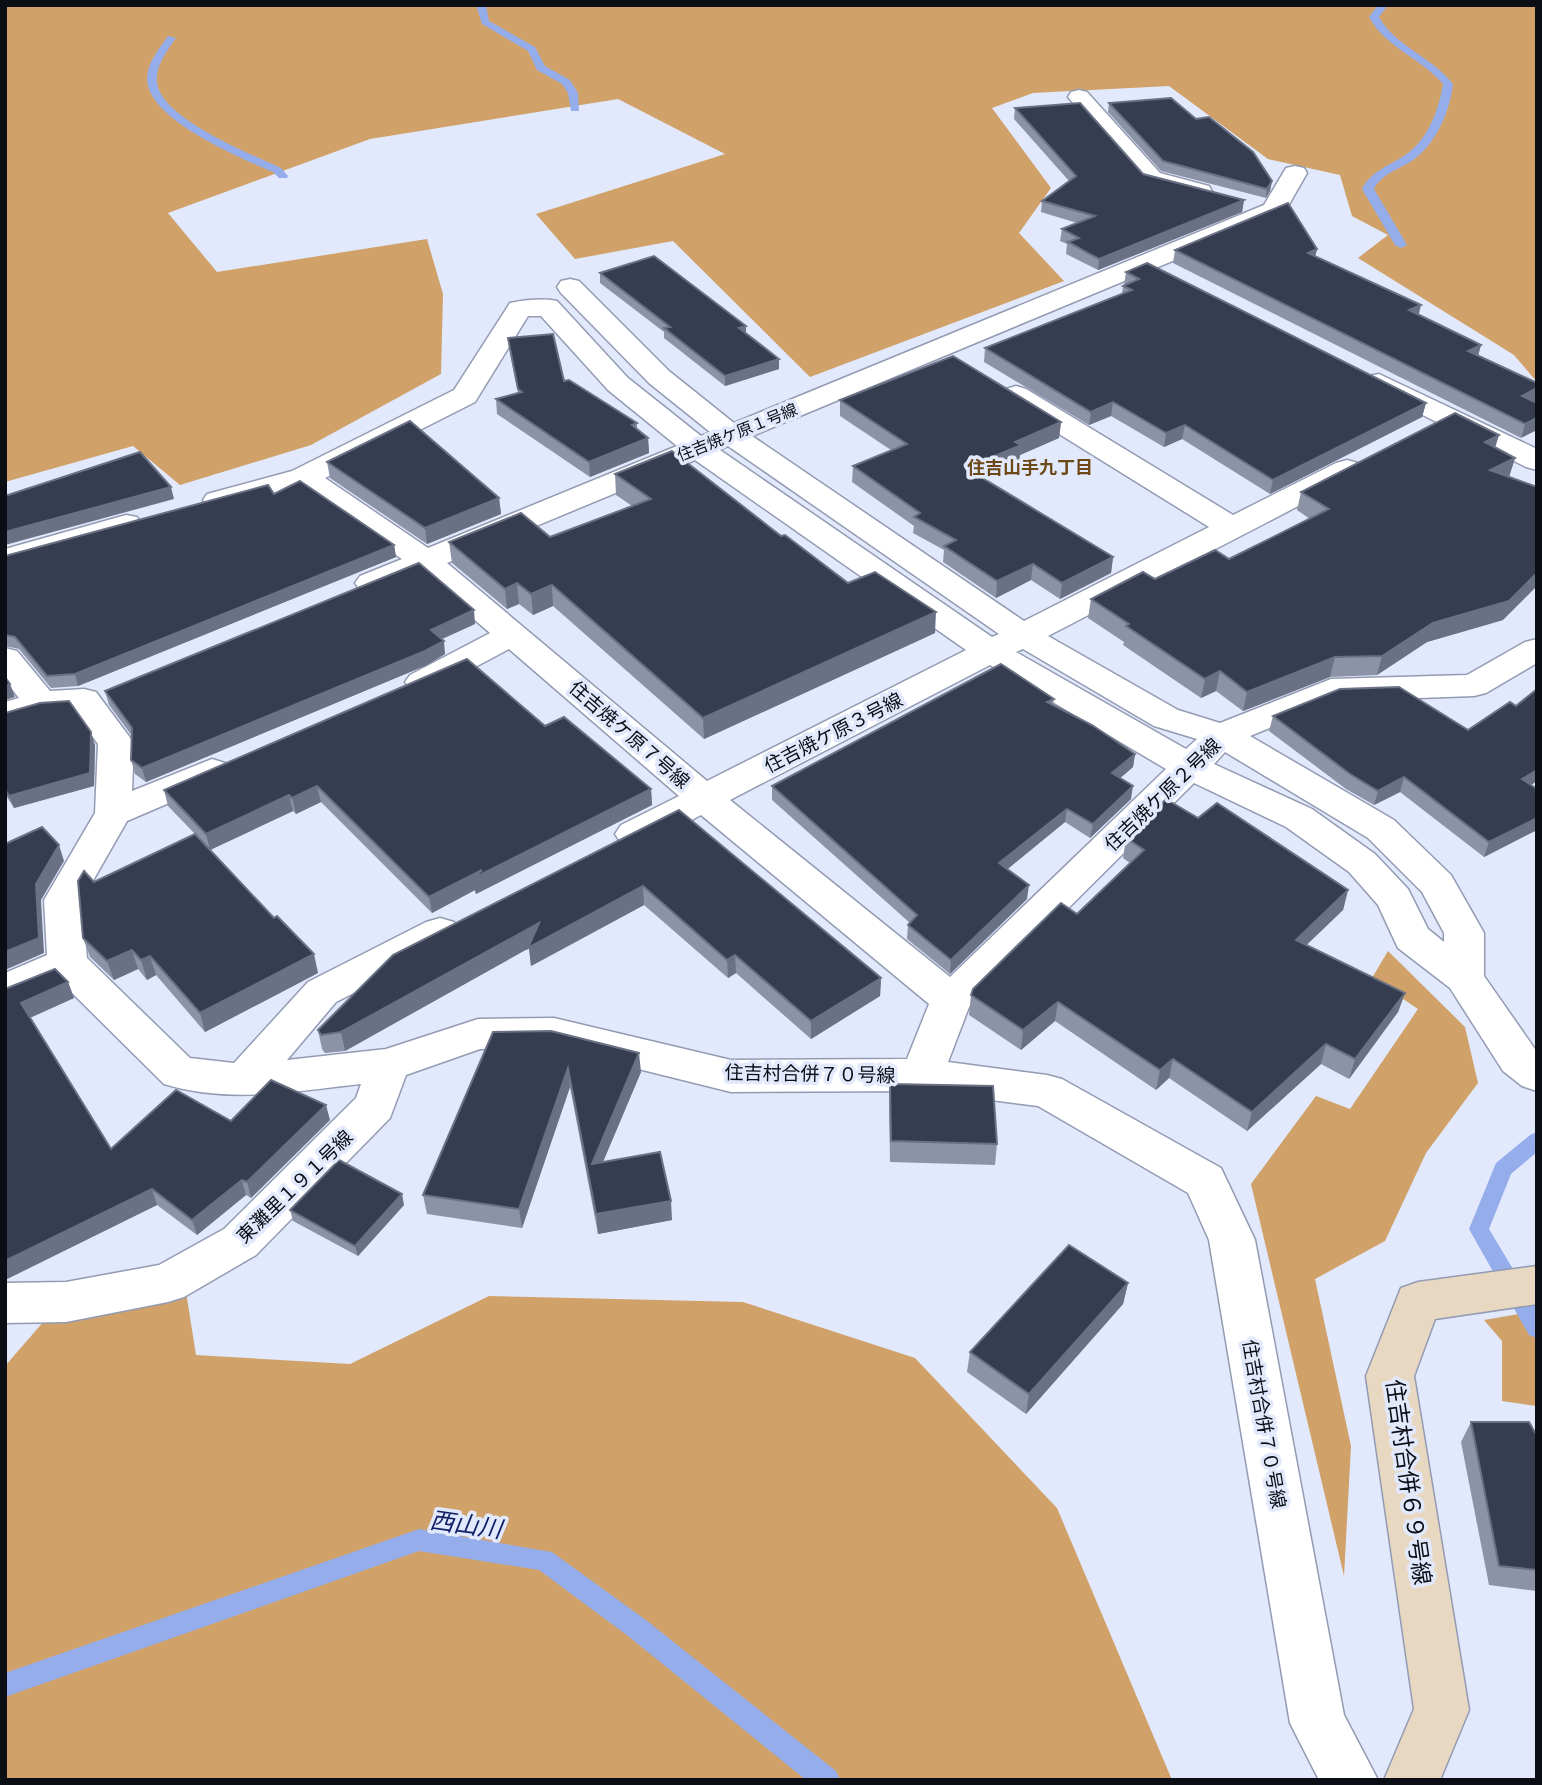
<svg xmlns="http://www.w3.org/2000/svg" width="1542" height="1785" font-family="'Titillium Web','Noto Sans JP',sans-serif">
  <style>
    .forest { fill: #d0a168 }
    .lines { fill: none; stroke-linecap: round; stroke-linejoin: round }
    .stream { fill: #95adeb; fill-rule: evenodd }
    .street-casing { stroke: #929bb2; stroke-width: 3 }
    .secondary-casing { stroke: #929bb2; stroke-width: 3 }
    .street { fill: #fff; fill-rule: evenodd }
    .secondary { fill: #e8d8c2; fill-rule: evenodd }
    .wall { fill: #8c93a6 }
    .shaded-wall { fill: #6a7184 }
    .building { fill: #363d50; stroke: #6a7184; stroke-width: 2 }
    .labels { text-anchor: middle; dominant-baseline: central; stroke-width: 7; stroke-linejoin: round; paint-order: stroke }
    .far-street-label { font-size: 16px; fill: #0b0e15; stroke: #e2e9fd }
    .far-neighbourhood-label { font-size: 18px; font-weight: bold; fill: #6b4816; stroke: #e2e9fd }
    .street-label { font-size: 19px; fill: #0b0e15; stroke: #e2e9fd }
    .near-street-label { font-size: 23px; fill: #0b0e15; stroke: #e2e9fd }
    .near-water-label { font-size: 24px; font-style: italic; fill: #112066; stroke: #e2e9fd }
  </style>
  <rect width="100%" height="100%" fill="#e2e9fd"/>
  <g class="forest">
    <polygon points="5,5 1537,5 1537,382 1514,355 1358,258 1388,235 1352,216 1340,175 1268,159 1169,86 1033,93 992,108 1051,188 1019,233 1064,281 810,377 673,241 575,259 536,214 725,154 618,99 370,139 168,213 217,272 427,239 443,294 441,374 311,445 180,485 133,446 5,482"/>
    <polygon points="1388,951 1465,1027 1478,1083 1426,1153 1385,1241 1315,1279 1351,1446 1344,1576 1251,1184 1316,1096 1350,1109 1418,1009 1372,978"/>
    <polygon points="186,1292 196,1355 350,1364 489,1296 743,1302 915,1358 1057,1508 1172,1780 5,1780 5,1366 45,1320"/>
    <polygon points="1537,1311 1537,1406 1502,1401 1502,1341 1484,1320"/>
  </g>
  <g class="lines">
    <g class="stream">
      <polygon points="476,5 486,5 489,21 535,47 545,66 570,80 578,93 579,111 571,111 568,93 562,84 537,70 528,51 482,24"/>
      <path d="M1378 5H1388L1379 17C1395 46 1431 56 1453 84 1450 111 1436 144 1413 160 1400 169 1381 174 1374 189L1407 245 1401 248 1395 245 1362 189C1371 171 1389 166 1405 155 1427 141 1439 110 1443 84 1421 58 1386 48 1369 17Z"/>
      <path d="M168 36 176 38C167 51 155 66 157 83 162 119 251 154 281 168L288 176 287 178H279L273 172C241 158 148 120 147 79 147 63 159 49 168 36Z"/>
      <polygon points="1537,1132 1537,1152 1511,1174 1489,1229 1537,1309 1537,1338 1529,1335 1469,1229 1496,1163 1530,1135"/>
      <polygon points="419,1529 552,1552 646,1620 836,1771 840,1780 806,1780 628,1636 539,1570 419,1551 5,1697 5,1673"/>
    </g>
    <defs>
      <g id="street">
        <polygon points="1079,90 1087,92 1160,173 1209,186 1212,191 1209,196 1200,198 1142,183 1068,97 1071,92"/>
        <path d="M1295 166 1304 168 1307 173 1283 215 752 436 1024 621 1209 527 1006 401 1002 395 1006 389 1016 386 1026 389 1233 515 1336 463 1347 460 1358 463 1362 469 1358 475 1048 636 1178 710 1220 723 1331 679 1467 675 1525 642 1537 639V663L1486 693 1474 696 1336 701 1250 736 1394 820 1451 875 1484 933V976L1537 1052V1091L1522 1086 1503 1071 1450 988 1398 948 1378 905 1349 872 1286 827 1194 783 969 1007 948 1062 1047 1075 1062 1079 1221 1168 1255 1240 1344 1715 1378 1780H1319L1290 1723 1209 1240 1188 1193 1038 1106 922 1091 731 1092 554 1048 480 1049 406 1075 390 1118 256 1255 184 1297 168 1302 66 1322 5 1323V1283L66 1282 159 1265 224 1229 356 1098 361 1084C296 1091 228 1104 164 1084L61 982 5 1004V973L47 955 44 900 95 813 98 744 74 711 44 713 5 725V702L19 698 5 680V648L17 651 50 691 84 689 96 692 134 743 132 791 212 759 225 763 230 771 225 779 127 821 82 900 87 958 190 1058 234 1063 308 982 426 922 440 918 454 922 460 932 454 942 336 1002 287 1060 386 1049 478 1019 554 1018 731 1060 907 1059 929 1004 701 815C677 827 648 851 621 843L615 834 621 825 679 796 509 649 434 689 422 693 410 689 405 682 410 675 490 633 421 574C402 582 381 595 360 590L355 583 360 576 402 559 298 488 218 509 207 506 203 500 207 494 292 471 454 390 510 303C525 300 542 298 557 301L628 378 701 436 710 432 649 383 561 293 557 287 561 281 570 279 579 281 669 371 734 423 1264 205 1286 168ZM528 316H541L608 390 677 446 428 548 325 478 475 402ZM728 446 999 634 992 637 720 450ZM695 460 966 650 707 781 447 563ZM1023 649 1154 726 1197 739 1186 749 1016 652ZM990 665 1166 769 950 977 730 800ZM1225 752 1368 838 1422 892 1444 933V942L1428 929 1408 889 1375 854 1312 809 1214 764Z"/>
        <polygon points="1379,374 1537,449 1537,470 1526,467 1369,388 1365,382 1369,376"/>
        <polygon points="126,515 137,517 142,524 137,531 5,568 5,549"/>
      </g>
      <polygon id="secondary" points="1537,1266 1537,1304 1435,1319 1414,1376 1469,1710 1440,1780 1384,1780 1414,1709 1366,1376 1401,1288 1418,1282"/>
    </defs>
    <use href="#street" class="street-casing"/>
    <use href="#secondary" class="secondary-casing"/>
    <use href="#street" class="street"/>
    <use href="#secondary" class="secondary"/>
  </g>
  <g class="wall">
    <polygon points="1109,103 1272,181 1270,191 1266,198 1161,171 1108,112"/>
    <polygon points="1015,108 1143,174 1244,200 1242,212 1098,270 1066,254 1067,244 1060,241 1062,229 1077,223 1041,212 1042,201 1069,181 1014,119"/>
    <polygon points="1317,249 1315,256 1419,315 1481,345 1478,356 1537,383 1537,400 1534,401 1521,438 1173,263 1175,250"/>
    <polygon points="1126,272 1426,403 1422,417 1270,494 1182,439 1164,447 1111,416 1089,425 984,362 985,348 1122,294 1123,286 1125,285 1124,285"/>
    <polygon points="600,273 779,359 779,369 725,386 664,338 664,332 600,283"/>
    <polygon points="508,338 564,381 637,423 637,429 648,438 649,453 590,477 497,414 496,399 518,393 510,353"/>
    <polygon points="840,400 1061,422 1059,438 1020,455 1019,461 981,477 1113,557 1111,573 1060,599 1031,580 996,598 943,562 944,550 913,533 914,526 852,482 853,466 891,450 840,416"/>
    <polygon points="1499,435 1495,448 1515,458 1509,477 1503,620 1427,642 1377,675 1330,677 1243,711 1216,691 1201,698 1123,645 1124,642 1088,618 1091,599 1155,579 1229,559 1310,519 1297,510 1301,492"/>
    <polygon points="327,462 499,498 501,514 427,544 330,478"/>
    <polygon points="615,474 781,536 848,583 935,633 704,739 553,606 533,615 519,604 507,609 452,563 449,542 550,537 632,506 616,495"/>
    <polygon points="274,494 394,545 396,557 78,686 51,688 19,649 5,646 5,556"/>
    <polygon points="475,624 442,639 445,654 427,665 146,782 135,774 131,760 132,736 109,705 105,691"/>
    <polygon points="1054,699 1053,705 1135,754 1133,767 1120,778 1131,799 1090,838 1065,822 1007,869 1027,899 950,974 907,939 908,925 910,923 772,800 772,786"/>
    <polygon points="5,713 95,745 94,786 14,808 5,794"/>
    <polygon points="1273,716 1468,730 1537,781 1531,785 1537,789 1537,830 1484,857 1400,792 1374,805 1346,789 1269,731"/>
    <polygon points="545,726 651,789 652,805 476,894 475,890 432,913 321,802 296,814 293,811 210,850 318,973 205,1032 156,975 147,980 138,969 114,980 90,957 83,938 94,882 195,834 168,806 164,790"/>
    <polygon points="679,810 881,978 880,996 811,1039 736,973 728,978 644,905 531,966 529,948 345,1051 325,1053 322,1049 318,1030"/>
    <polygon points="1198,818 1348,890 1343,910 1306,945 1405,993 1398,1012 1349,1079 1321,1064 1247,1131 1169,1078 1156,1090 1055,1021 1021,1050 969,1015 971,995 1077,914 1130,863 1123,858 1126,838"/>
    <polygon points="68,982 74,998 30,1018 111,1149 231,1121 330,1120 251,1198 246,1195 197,1235 157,1205 5,1280 5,989"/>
    <polygon points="551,1031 641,1072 603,1162 672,1220 598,1234 570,1087 522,1228 427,1214 423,1195"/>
    <polygon points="890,1084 997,1144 995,1165 890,1162 889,1105"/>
    <polygon points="404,1205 358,1256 293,1221 290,1210"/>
    <polygon points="1128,1283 1123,1304 1026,1414 967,1372 970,1352"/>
    <polygon points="1471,1422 1537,1436 1537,1591 1489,1585 1461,1442"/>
  </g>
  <g class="shaded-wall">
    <polygon points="1272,181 1270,191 1266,198 1267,189"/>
    <polygon points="1244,200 1242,212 1098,270 1099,259"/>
    <polygon points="1317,249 1314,262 1308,253"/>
    <polygon points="1421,305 1418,318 1409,310"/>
    <polygon points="746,326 746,336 739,328"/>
    <polygon points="1481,345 1477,359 1468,351"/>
    <polygon points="779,359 779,369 725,386 725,376"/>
    <polygon points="1537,388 1537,400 1518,410 1522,396"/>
    <polygon points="1113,402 1111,416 1089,425 1091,412"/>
    <polygon points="1426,403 1422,417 1270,494 1273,480"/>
    <polygon points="1537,418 1537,430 1521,438 1525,424"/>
    <polygon points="1061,422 1059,438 1020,455 1019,461 965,484 966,468 1015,442"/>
    <polygon points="1185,425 1182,439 1164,447 1166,433"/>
    <polygon points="1499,435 1493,453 1485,442"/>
    <polygon points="648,438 649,453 590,477 589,462"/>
    <polygon points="1515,458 1509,477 1490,470"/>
    <polygon points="171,487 174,499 5,545 5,532"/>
    <polygon points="499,498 501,514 427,544 425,528"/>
    <polygon points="394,545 396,557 78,686 75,674"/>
    <polygon points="1113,557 1111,573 1060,599 1062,583"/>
    <polygon points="1033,564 1031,580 996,598 997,581"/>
    <polygon points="1537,573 1537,586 1503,620 1427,642 1377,675 1382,656 1433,623"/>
    <polygon points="517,583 519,604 507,609 505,589"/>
    <polygon points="552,585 553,606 533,615 531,594"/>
    <polygon points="474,610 475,624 433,643 431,630"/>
    <polygon points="936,612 935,633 704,739 703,718"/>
    <polygon points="444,641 445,654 427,665 146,782 142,768"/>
    <polygon points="1335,657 1330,677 1243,711 1247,692"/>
    <polygon points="1220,671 1216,691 1201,698 1205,679"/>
    <polygon points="10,684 15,697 5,700 5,686"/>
    <polygon points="91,732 95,745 94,786 14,808 9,796"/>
    <polygon points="1135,754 1133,767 1110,787 1112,773"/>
    <polygon points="1537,770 1537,781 1517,794 1522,779"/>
    <polygon points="1404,777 1400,792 1374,805 1378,791"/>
    <polygon points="317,786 321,802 296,814 292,798"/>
    <polygon points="1133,786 1131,799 1090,838 1093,824"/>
    <polygon points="651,789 652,805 476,894 475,890 432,913 429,897 482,870"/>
    <polygon points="289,795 293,811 210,850 206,834"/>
    <polygon points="1067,809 1065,822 998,877 999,863"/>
    <polygon points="1537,818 1537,830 1484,857 1489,842"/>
    <polygon points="59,845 64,861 41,900 44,953 5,970 5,952 36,884"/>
    <polygon points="1029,885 1027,899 950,974 951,960"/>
    <polygon points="643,886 644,905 531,966 529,948 345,1051 341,1032 539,923"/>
    <polygon points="1348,890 1343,910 1291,960 1296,940"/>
    <polygon points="132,950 138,969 114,980 107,961"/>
    <polygon points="314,954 318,973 205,1032 200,1013"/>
    <polygon points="735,955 736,973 728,978 727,960"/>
    <polygon points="150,956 156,975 147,980 141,960"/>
    <polygon points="881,978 880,996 811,1039 811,1021"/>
    <polygon points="68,982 74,998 27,1019 21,1003"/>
    <polygon points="1405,993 1398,1012 1349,1079 1355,1059"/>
    <polygon points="1058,1002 1055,1021 1021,1050 1023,1030"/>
    <polygon points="1326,1044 1321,1064 1247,1131 1252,1112"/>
    <polygon points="639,1053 641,1072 594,1183 592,1164"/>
    <polygon points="1173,1059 1169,1078 1156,1090 1160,1070"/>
    <polygon points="568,1068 570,1087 522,1228 519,1209"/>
    <polygon points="326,1105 330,1120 251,1198 247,1182"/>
    <polygon points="242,1180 246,1195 197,1235 192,1220"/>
    <polygon points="152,1189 157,1205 5,1280 5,1261"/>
    <polygon points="402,1194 404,1205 358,1256 355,1246"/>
    <polygon points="671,1201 672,1220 598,1234 596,1214"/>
    <polygon points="1128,1283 1123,1304 1026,1414 1029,1394"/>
  </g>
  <g class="building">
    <polygon points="1171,98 1196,119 1209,117 1253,152 1272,181 1267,189 1163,161 1109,103"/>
    <polygon points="1080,103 1143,174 1244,200 1099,259 1068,242 1079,238 1062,229 1095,216 1042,201 1076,176 1015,108"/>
    <polygon points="1288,203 1317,249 1308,253 1421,305 1409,310 1481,345 1468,351 1537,383 1537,388 1522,396 1537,403 1537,418 1525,424 1175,250"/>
    <polygon points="654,256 746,326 739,328 779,359 725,376 664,328 670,327 600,273"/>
    <polygon points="1147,263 1426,403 1273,480 1185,425 1166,433 1113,402 1091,412 985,348 1132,290 1123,286 1139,279 1126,272"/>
    <polygon points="553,334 564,381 569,380 637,423 632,425 648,438 589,462 496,399 522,392 518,389 508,338"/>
    <polygon points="953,356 1061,422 1015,442 1021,445 966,468 1113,557 1062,583 1033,564 997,581 944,546 956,540 914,517 920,513 853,466 907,444 840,400"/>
    <polygon points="1455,413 1499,435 1485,442 1515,458 1490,470 1537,487 1537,573 1509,601 1433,623 1382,656 1335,657 1247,692 1220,671 1205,679 1126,626 1129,624 1091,599 1143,572 1155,579 1215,550 1229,559 1329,509 1301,492"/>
    <polygon points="410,421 499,498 425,528 327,462"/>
    <polygon points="672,451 781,536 785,535 848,583 875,572 936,612 703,718 552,585 531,594 517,583 505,589 449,542 521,513 550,537 651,499 615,474"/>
    <polygon points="140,452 171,487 5,532 5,496"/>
    <polygon points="300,481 394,545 75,674 47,676 15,637 5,635 5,556 268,485 274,494"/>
    <polygon points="419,563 474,610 431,630 444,641 425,651 142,768 131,760 132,728 105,691"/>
    <polygon points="467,659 545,726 564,717 651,789 474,878 482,870 429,897 317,786 292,798 289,795 206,834 164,790"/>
    <polygon points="1001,664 1054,699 1047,702 1092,725 1135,754 1112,773 1133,786 1093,824 1067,809 999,863 1029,885 951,960 908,925 917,915 772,786"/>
    <polygon points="5,677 10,684 5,686"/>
    <polygon points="1399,687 1468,730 1510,702 1516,706 1537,689 1537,770 1522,779 1537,789 1537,818 1489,842 1404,777 1378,791 1350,774 1273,716 1340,689"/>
    <polygon points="69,701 91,732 90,773 9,796 5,789 5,713 40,703"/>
    <polygon points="1166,799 1198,818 1217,803 1348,890 1296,940 1405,993 1355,1059 1326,1044 1252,1112 1173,1059 1160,1070 1058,1002 1023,1030 971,995 973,989 1061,903 1077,914 1144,850 1126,838"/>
    <polygon points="679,810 881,978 811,1021 735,955 727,960 643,886 528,948 539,923 341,1032 321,1035 318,1030 393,955"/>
    <polygon points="42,827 59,845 36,884 39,938 5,952 5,844"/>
    <polygon points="195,834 274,918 277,916 314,954 200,1013 150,956 141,960 132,950 107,961 83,938 78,881 84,871 94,882"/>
    <polygon points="55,969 68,982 21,1003 111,1149 176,1090 231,1121 271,1080 326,1105 247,1182 242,1180 192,1220 152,1189 5,1261 5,989"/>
    <polygon points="551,1031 639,1053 592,1164 660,1152 671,1201 596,1214 568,1068 519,1209 423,1195 493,1032"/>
    <polygon points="890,1084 993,1086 997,1144 891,1141"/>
    <polygon points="339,1160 402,1194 355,1246 290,1210"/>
    <polygon points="1069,1245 1128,1283 1029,1394 970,1352"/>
    <polygon points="1471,1422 1529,1422 1537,1436 1537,1570 1499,1566"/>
  </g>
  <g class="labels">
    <g class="far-street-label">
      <text transform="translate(737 432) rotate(-22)">住吉焼ケ原１号線</text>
    </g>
    <g class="far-neighbourhood-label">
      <text x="1030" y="467">住吉山手九丁目</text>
    </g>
    <g class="street-label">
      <text transform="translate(833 732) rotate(-27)">住吉焼ケ原３号線</text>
      <text transform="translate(630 734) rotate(41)">住吉焼ケ原７号線</text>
      <text transform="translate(1162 794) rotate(-44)">住吉焼ケ原２号線</text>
      <text transform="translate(810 1073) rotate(1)">住吉村合併７０号線</text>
      <text transform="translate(294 1186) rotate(-44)">東灘里１９１号線</text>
      <text transform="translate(1265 1424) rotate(80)">住吉村合併７０号線</text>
    </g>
    <g class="near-street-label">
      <text transform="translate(1409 1482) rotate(82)">住吉村合併６９号線</text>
    </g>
    <g class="near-water-label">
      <text transform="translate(466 1524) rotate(8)">西山川</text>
    </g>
  </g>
  <rect width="1542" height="1785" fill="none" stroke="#0b0e15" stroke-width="14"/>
</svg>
